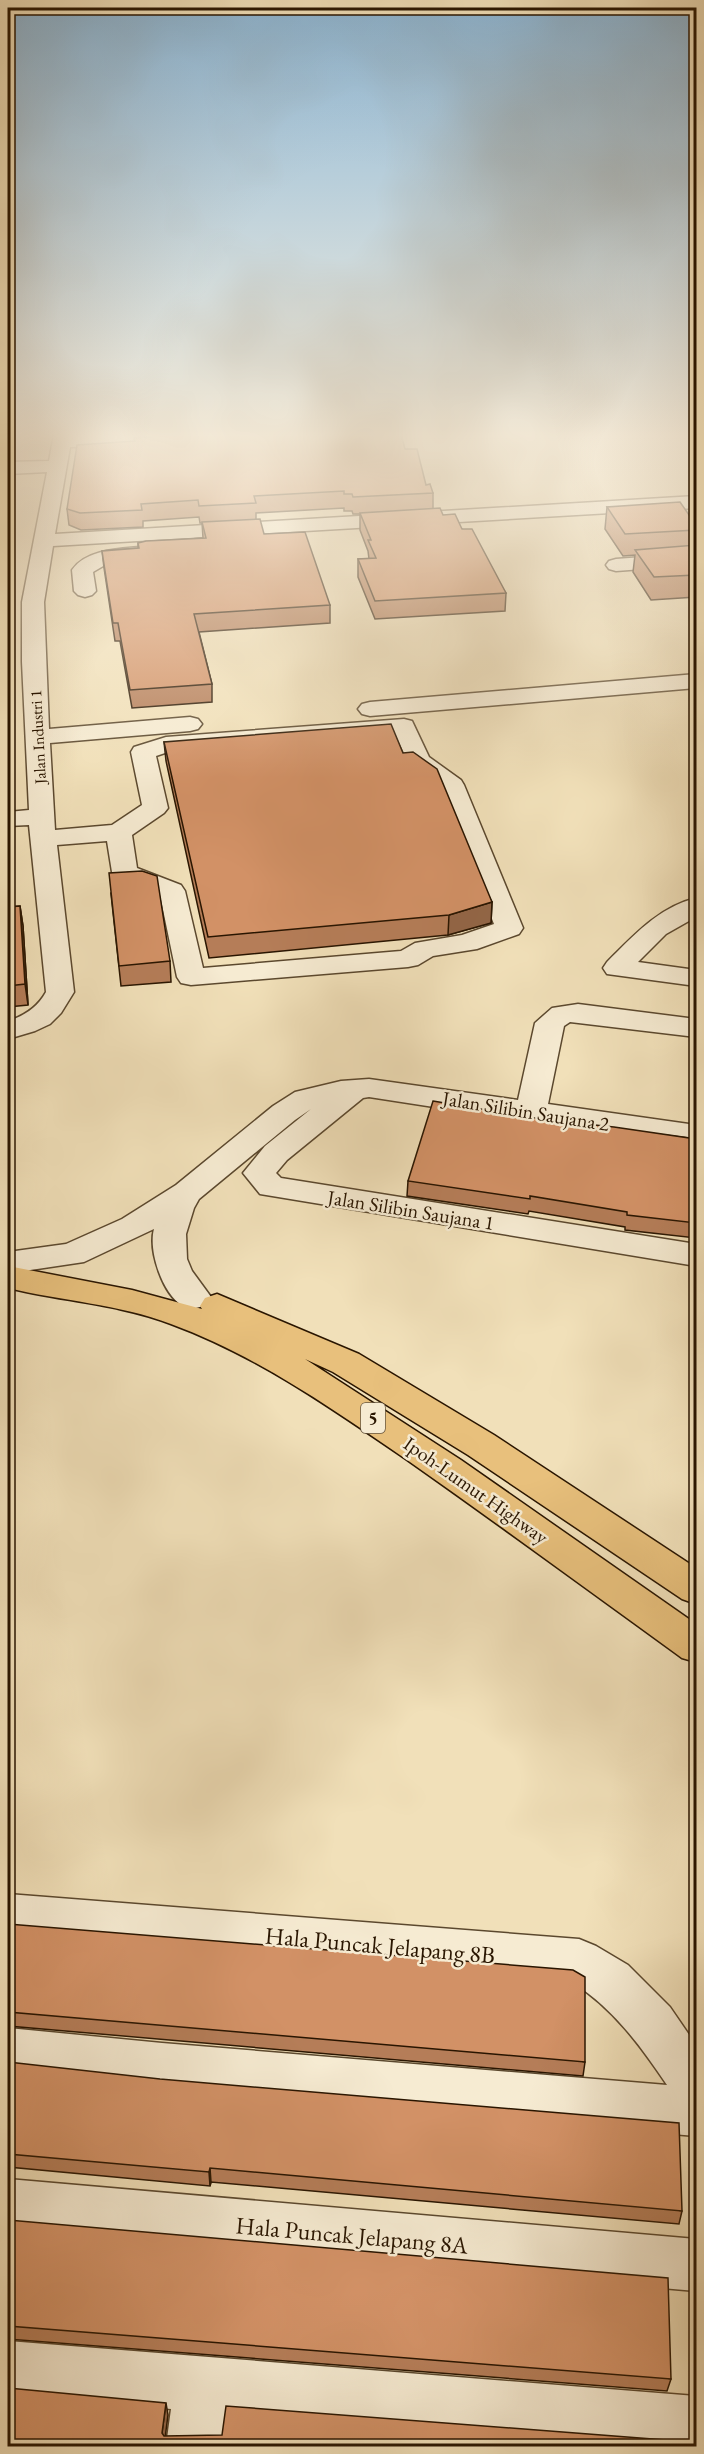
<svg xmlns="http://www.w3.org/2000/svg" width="704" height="2454" font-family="'EB Garamond',serif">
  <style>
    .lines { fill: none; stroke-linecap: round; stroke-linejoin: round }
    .minor-casing { stroke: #5b482e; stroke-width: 3 }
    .highway-casing { stroke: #291500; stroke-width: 3 }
    .minor { fill: #f6ebd2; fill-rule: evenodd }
    .highway { fill: #e8c07c; fill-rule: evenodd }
    .wall { fill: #b57d58; stroke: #291500; stroke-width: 1.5 }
    .shaded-wall { fill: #936647; stroke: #291500; stroke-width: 1.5 }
    .building { fill: #d29166; stroke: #291500; stroke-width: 1.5 }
    .labels { text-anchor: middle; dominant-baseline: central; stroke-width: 5; stroke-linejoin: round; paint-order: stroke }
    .far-street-label { font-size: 16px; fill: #291500; stroke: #f6ebd2 }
    .shield { fill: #f6ebd2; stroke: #66553f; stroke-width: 1.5 }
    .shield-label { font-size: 18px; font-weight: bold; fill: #291500 }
    .street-label { font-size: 20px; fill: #291500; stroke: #f6ebd2 }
    .near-street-label { font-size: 24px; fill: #291500; stroke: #f6ebd2 }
  </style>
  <rect width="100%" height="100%" fill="#f1e0b9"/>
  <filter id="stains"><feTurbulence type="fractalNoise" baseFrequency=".00333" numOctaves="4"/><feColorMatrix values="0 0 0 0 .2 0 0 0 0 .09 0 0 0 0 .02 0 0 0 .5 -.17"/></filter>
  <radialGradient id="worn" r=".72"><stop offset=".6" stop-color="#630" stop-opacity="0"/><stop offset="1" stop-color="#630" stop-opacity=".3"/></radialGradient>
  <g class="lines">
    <defs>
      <g id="minor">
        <path d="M54 434H72V436L211 434 208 438 202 439 137 446 70 447 55 534 696 496V508L53 546 44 602 49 729 190 717 198 719 202 724 198 729 190 731 50 743 55 830 112 825 142 805 131 752 134 747 166 737 404 719 412 721 429 757 461 780 464 785 523 928 519 934 477 949 433 956 418 965 408 967 191 985 181 983 177 977 160 895 116 878 112 872 107 841 57 845 74 992 61 1013 50 1024 35 1031 8 1039V1021C24 1016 37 1008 46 992L29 825 8 826V812L29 810 22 662V602L47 472 8 474V462L49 461ZM395 734 410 766 441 789 494 924 462 935 415 943 401 951 203 968 185 891 181 885 137 868 132 835 164 813 168 808 156 756 177 749Z"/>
        <path d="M139 547 146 549 149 553 146 557 110 562 93 572 96 591 92 595 85 597 78 595 74 591 72 570C86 550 117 549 139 547Z"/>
        <polygon points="696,553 696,565 616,571 609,569 606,565 609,561 616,559"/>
        <polygon points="696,674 696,688 370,716 362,714 358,709 362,704 370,702"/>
        <path d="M696 898V917L666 934 638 962 696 970V986L607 974 603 968 607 962C633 936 659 907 696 898Z"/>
        <path d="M578 1004 696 1019V1037L570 1022 564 1026 548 1104 696 1125V1145L531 1122 369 1097 363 1098 287 1160 276 1173 281 1178 696 1244V1266L260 1194 243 1173 265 1146 311 1109 295 1120 199 1199 194 1208 186 1234 187 1259 192 1271 211 1297 206 1305C198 1308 191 1310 183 1306 163 1295 148 1251 154 1229L84 1262 17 1272 8 1270V1252L66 1244 122 1219 176 1185 273 1106 295 1092 341 1081 369 1079 518 1100 535 1023 552 1008Z"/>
        <path d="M8 1894 579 1939 596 1946 628 1965 670 2007 696 2045V2136L162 2091 8 2074V2028L162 2043 667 2085C640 2045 613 2008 572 1982L8 1936Z"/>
        <polygon points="8,2179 696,2239 696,2291 8,2231"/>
        <polygon points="8,2341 696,2396 696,2446 633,2446 226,2413 222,2446 166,2446 171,2409 8,2395"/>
      </g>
      <path id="highway" d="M8 1266 132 1290 202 1309 200 1306 205 1298 217 1294 359 1354 494 1435 696 1568V1604L682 1599 468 1455 333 1372 305 1359 461 1460 696 1624V1662L682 1658C591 1592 501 1526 410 1462 334 1410 258 1356 171 1324 119 1304 61 1301 8 1288Z"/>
    </defs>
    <use href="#minor" class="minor-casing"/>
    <use href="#highway" class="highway-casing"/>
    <use href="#minor" class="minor"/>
    <use href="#highway" class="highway"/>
  </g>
  <g class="wall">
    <polygon points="134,438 405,449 426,485 433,493 433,509 443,515 462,529 506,593 505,611 375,619 358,577 358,559 369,559 368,551 360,530 360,514 353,514 352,511 344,511 344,508 256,513 256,519 264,534 330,605 330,623 199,632 212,684 212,702 132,708 120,641 115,641 104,568 102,551 138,548 138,543 203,538 202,523 200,523 199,517 143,521 143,527 81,530 69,525 67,509 134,441"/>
    <polygon points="607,507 696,525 696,597 651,600 633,572 635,555 623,556 605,529"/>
    <polygon points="164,742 403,753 492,902 491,923 448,935 209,958 166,761"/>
    <polygon points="111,894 170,961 171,982 121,986"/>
    <polygon points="20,906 23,926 28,1005 8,1007 8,907"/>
    <polygon points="546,1120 696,1139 696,1238 625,1230 625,1227 529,1211 528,1214 407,1196 408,1181"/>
    <polygon points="8,1924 585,2062 583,2076 8,2026"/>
    <polygon points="8,2062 682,2211 679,2224 211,2182 210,2186 8,2167"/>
    <polygon points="8,2220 671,2379 667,2391 8,2339 8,2341"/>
  </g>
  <g class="shaded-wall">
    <polygon points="492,902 491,923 448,935 449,915"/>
    <polygon points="20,906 23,926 28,1005 25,984"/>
    <polygon points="210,2168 211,2182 210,2186 209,2172"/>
    <polygon points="166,2403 168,2415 164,2446 162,2433"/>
  </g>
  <g class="building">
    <polygon points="184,434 401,434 405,449 417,449 426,485 430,484 433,493 353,497 352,494 344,494 344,491 254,496 256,503 199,506 198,500 141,504 142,510 80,513 67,509 77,445 135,441 134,438"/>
    <polygon points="680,502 696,525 696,530 625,534 607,507"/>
    <polygon points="440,508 443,515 455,514 462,529 472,529 506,593 375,601 358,559 376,558 368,540 371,540 360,513"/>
    <polygon points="260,519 264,534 305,532 330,605 194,614 212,684 130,690 118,623 113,623 102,551 139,548 138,543 146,541 206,538 202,522"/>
    <polygon points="696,545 696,575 654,577 635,550"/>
    <polygon points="391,724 403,753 413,752 437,769 492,902 449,915 208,937 164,742"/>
    <polygon points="142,871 157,876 170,961 119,966 109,873"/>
    <polygon points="20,906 25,984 8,986 8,907"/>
    <polygon points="433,1101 546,1120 614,1127 696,1139 696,1223 627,1215 627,1212 530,1196 530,1199 408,1181"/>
    <polygon points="8,1924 573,1970 585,1977 585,2062 8,2012"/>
    <polygon points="8,2062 160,2079 679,2123 682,2211 210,2168 209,2172 8,2154"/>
    <polygon points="8,2220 668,2278 671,2379 8,2326"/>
    <polygon points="8,2388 166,2403 162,2433 164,2436 222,2435 226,2406 691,2442 691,2446 8,2446"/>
  </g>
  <linearGradient id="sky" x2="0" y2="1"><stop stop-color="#8bb6d6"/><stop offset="0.56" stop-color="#f9f1e0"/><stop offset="1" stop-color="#f9f1e0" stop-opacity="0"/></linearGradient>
  <rect width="704" height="778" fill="url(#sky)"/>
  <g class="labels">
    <g class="far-street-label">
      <text transform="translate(38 737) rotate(-93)">Jalan Industri 1</text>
    </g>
    <rect class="shield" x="361" y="1403" width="24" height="30" rx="4.5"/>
    <g class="shield-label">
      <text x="373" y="1418">5</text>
    </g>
    <g class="street-label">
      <text transform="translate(526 1111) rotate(9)">Jalan Silibin Saujana 2</text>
      <text transform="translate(411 1210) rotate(9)">Jalan Silibin Saujana 1</text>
      <text transform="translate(476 1490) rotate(35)">Ipoh-Lumut Highway</text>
    </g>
    <g class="near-street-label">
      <text transform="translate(380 1945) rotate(5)">Hala Puncak Jelapang 8B</text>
      <text transform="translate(352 2235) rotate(5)">Hala Puncak Jelapang 8A</text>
    </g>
  </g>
  <rect width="704" height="2454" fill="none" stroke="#f1e0b9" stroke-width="30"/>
  <rect x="9" y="9" width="686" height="2436" fill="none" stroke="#291500" stroke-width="3"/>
  <rect x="15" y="15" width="674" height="2424" fill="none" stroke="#291500" stroke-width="1.5"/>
  <rect width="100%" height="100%" filter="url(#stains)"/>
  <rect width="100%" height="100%" fill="url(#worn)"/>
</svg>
